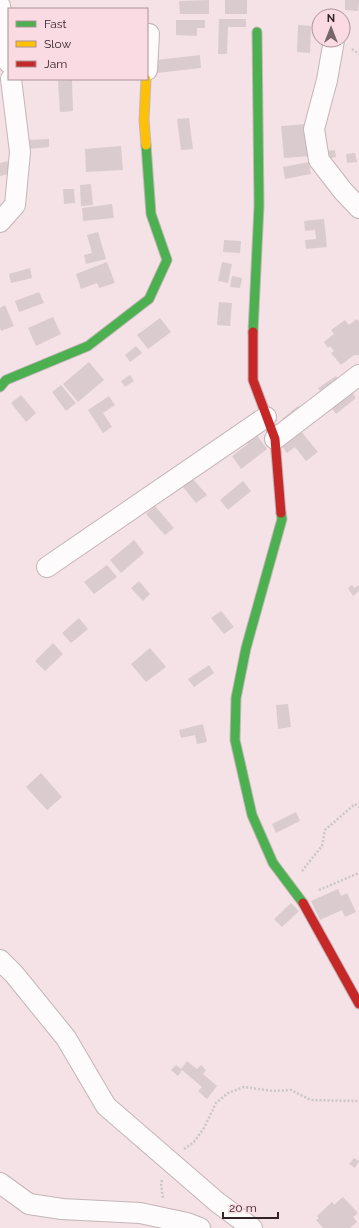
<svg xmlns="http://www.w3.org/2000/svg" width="359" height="1228" font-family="Raleway,sans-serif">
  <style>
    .building { fill: #dacbcf }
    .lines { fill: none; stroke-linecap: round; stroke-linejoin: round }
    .street-casing { stroke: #c4b5b9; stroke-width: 22 }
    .fast-casing { stroke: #c4b5b9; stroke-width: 11 }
    .slow-casing { stroke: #c4b5b9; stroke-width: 11 }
    .jam-casing { stroke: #c4b5b9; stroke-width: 11 }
    .path { stroke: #ccc6c7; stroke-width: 2.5; stroke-dasharray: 2 2; stroke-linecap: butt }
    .street { stroke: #fdfbfb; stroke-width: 20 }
    .fast { stroke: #4caf50; stroke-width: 9 }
    .slow { stroke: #ffc107; stroke-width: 9 }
    .jam { stroke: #c62828; stroke-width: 9 }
  </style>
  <rect width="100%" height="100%" fill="#f4e2e6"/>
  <g class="building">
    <polygon points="209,0 209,14 180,14 179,1"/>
    <rect x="225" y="0" width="22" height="14"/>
    <polygon points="345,0 359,0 358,11 345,10"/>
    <polygon points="219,19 246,19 246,27 228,27 227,54 218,54"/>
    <polygon points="176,20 205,20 205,28 197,28 197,36 176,35"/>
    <polygon points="298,25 311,26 310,53 297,52"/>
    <polygon points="200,55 201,68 157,73 156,60"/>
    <polygon points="72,80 73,111 60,112 58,81"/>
    <polygon points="189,118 193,149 181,150 177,119"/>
    <polygon points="307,124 310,156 284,158 281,126"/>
    <polygon points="49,139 49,147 27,149 26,140"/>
    <polygon points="121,146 123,170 86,172 85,149"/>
    <polygon points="335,150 336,157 325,159 324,151"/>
    <polygon points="355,153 357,162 347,163 346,154"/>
    <polygon points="13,160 16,172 0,176 0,163"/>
    <polygon points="309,162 311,174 285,179 283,167"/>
    <polygon points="91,184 93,205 81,206 80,185"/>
    <polygon points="63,189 74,189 75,203 64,204"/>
    <polygon points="112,204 114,218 83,221 82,208"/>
    <polygon points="324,219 327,247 306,249 305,240 316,239 315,230 305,231 304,221"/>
    <polygon points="98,232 106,259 86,264 84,255 92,253 87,235"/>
    <polygon points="224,240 241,241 240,253 223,252"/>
    <polygon points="107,262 115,283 99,288 97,283 81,289 76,274"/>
    <polygon points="222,262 232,264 228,283 218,281"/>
    <polygon points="30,268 32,278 11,283 9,274"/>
    <polygon points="232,276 242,278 240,288 230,287"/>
    <polygon points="39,292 44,303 19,312 15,301"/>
    <polygon points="219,302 232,303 230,326 217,325"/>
    <polygon points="5,305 14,326 1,331 0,328 0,308"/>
    <polygon points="53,317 61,334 36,346 28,328"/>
    <polygon points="160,318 171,332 148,349 137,335"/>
    <polygon points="357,319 359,322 359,355 354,355 341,365 331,353 334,351 330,346 328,348 324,342 334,334 331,330 345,320 349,325"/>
    <polygon points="136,346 142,353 130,362 125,355"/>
    <polygon points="89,362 104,380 78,402 63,384"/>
    <polygon points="130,375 134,381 125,387 121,381"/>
    <polygon points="336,376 341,384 324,396 318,388"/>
    <polygon points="61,385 76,403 66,411 52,392"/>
    <polygon points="350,390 356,398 336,414 330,406"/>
    <polygon points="21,395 36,413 26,422 11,403"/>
    <polygon points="109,396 115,405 103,413 112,427 103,433 88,410"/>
    <polygon points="298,406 304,413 287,426 282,419"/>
    <polygon points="253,430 267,449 241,469 232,456 248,444 243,437"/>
    <polygon points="300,430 318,452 306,461 295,447 287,453 281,445"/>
    <polygon points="192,478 207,495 196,503 182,486"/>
    <polygon points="243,481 251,491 228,510 220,500"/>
    <polygon points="155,506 174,528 165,535 146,514"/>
    <polygon points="134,540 144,553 121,573 110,560"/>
    <polygon points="107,565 117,577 94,594 84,582"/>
    <polygon points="139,581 150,594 143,601 131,588"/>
    <polygon points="352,585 354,588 359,585 359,591 353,596 348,588"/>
    <polygon points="221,611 234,627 224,634 211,618"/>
    <polygon points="79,618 88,629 71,643 62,633"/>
    <polygon points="53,643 63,654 45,671 35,661"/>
    <polygon points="150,648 166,667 146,682 131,664"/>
    <polygon points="209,665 214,673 194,687 188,679"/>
    <polygon points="288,704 291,727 278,729 276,705"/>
    <polygon points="203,724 207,742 197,744 195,735 181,738 179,730"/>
    <polygon points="41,773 62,797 47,810 26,787"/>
    <polygon points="296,812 300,821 276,833 272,824"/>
    <polygon points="338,889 341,896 347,893 356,912 345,917 342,910 320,920 311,901"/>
    <polygon points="291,903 299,911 282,927 274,919"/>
    <polygon points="187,1061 197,1069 201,1065 206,1070 203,1074 217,1086 207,1099 198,1091 202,1087 182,1070 178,1076 171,1070 176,1065 181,1069"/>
    <polygon points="354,1158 359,1161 355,1168 349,1164"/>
    <polygon points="343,1197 358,1213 353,1217 357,1222 350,1228 323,1228 316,1220 319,1218 317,1216 332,1202 334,1205"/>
  </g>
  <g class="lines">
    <defs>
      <g id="street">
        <polyline points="0,6 6,35 9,63"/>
        <polyline points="334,40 327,80 314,129 319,160 343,191 359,208"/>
        <polyline points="147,70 149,34"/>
        <polyline points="0,222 15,205 20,152 11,79"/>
        <polyline points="275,439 359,375"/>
        <polyline points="47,567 266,417"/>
        <polyline points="0,960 14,974 66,1038 106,1106 217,1202 252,1228"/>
        <polyline points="0,1183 29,1204 62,1209 140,1213 187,1223 200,1228"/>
      </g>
      <g id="fast">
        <polyline points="253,332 259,206 257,32"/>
        <polyline points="0,387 6,380 88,346 149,299 167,260 151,214 146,145"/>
        <polyline points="281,513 282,519 246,648 236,698 235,740 252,815 273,863 303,903"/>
      </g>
      <polyline id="slow" points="146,145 144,120 146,79"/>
      <g id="jam">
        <polyline points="253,332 253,380 275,439 281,513"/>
        <polyline points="303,903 359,1004"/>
      </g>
    </defs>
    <use href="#street" class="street-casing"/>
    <use href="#fast" class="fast-casing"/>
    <use href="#slow" class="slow-casing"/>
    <use href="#jam" class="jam-casing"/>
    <g class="path">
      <polyline points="352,49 359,54"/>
      <polyline points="302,871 322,846 325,830 355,804 359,807"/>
      <polyline points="319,890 359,873"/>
      <polyline points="184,1149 194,1142 204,1128 216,1103 228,1093 244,1087 273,1091 291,1090 311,1100 359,1101"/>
      <polyline points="162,1180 161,1184 163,1198"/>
    </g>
    <use href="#street" class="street"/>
    <use href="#fast" class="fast"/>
    <use href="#slow" class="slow"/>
    <use href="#jam" class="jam"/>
  </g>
  <rect x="8" y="8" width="140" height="72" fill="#fbdbe3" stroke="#aa9198"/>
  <rect x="16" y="21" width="20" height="6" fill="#4caf50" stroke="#aa9198"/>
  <text x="44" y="28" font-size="12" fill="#312327">Fast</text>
  <rect x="16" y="41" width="20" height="6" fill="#ffc107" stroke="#aa9198"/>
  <text x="44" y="48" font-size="12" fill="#312327">Slow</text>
  <rect x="16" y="61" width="20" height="6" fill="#c62828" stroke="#aa9198"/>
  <text x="44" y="68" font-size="12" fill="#312327">Jam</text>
  <g transform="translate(331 28)"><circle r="19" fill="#fbdbe3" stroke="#aa9198"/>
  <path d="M0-3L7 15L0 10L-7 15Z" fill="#75666a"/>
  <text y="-6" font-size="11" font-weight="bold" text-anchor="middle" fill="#312327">N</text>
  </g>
  <path d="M223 1212v6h55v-6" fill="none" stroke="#312327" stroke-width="2"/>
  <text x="229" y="1212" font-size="12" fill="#312327" stroke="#fbdbe3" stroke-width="3" paint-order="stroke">20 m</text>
</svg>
